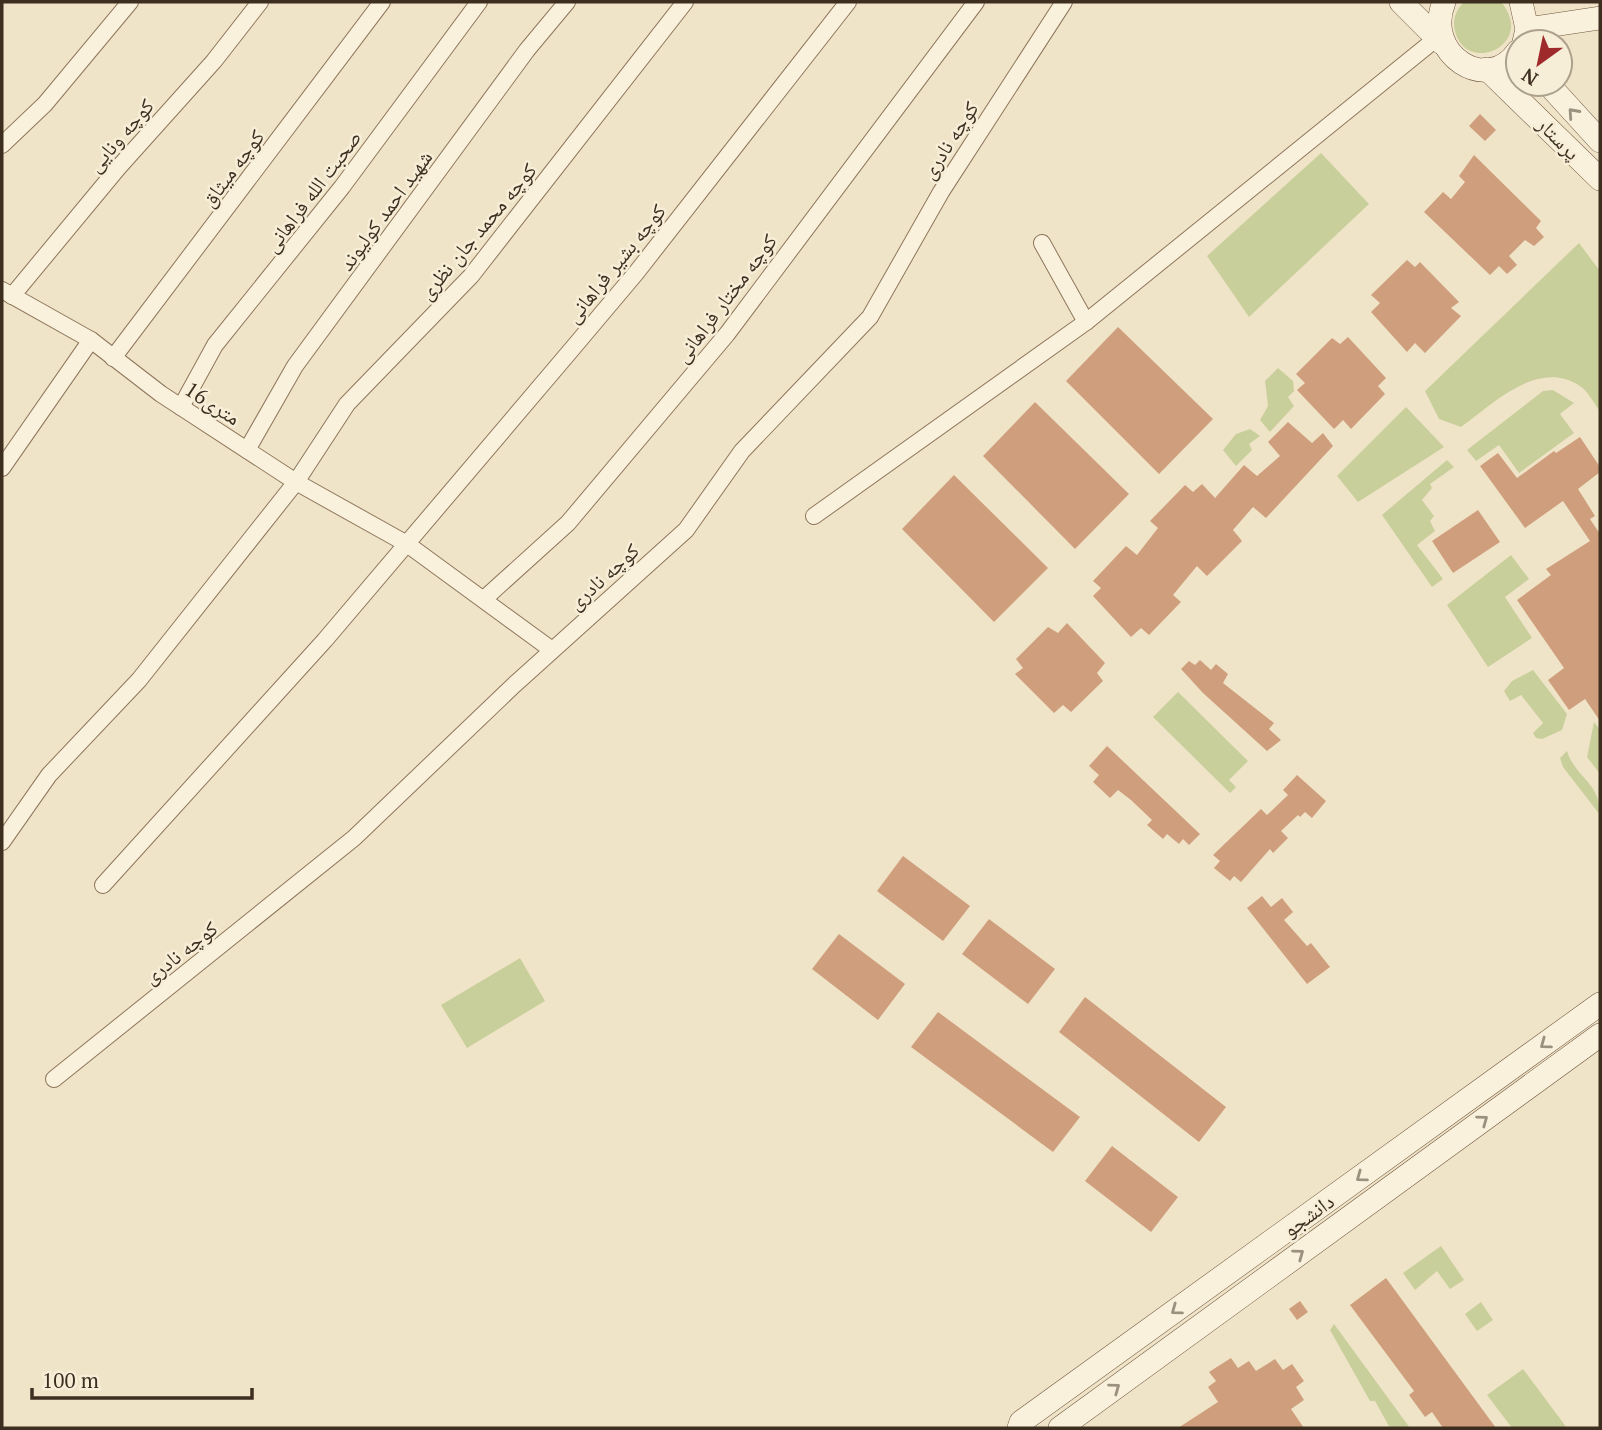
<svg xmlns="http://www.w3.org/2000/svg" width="1602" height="1430" font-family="'PT Serif','Noto Naskh Arabic',serif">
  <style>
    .green { fill: #c9cf9b }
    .building { fill: #cf9f7d }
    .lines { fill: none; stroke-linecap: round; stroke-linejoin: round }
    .minor-casing { stroke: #8d765c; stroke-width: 18 }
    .secondary-casing { stroke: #6f573f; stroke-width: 24 }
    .minor { stroke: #faf1dc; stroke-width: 16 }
    .secondary { stroke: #faf1dc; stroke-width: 23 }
    .oneway { stroke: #9c907e }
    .labels { text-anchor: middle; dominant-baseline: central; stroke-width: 5; stroke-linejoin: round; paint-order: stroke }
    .street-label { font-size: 21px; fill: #3d2e20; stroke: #f7eed8 }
  </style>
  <rect width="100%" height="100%" fill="#f0e4c8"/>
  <g class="green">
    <path d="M1464 2H1501C1537 45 1466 76 1455 31 1452 20 1456 10 1464 2Z"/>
    <polygon points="1321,153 1369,204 1249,317 1207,256"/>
    <path d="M1579 243 1600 271V411C1594 404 1588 391 1580 386 1538 358 1493 404 1461 427L1439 419 1425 391Z"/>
    <polygon points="1278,368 1293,381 1294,391 1288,397 1294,406 1270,432 1260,420 1268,406 1265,381"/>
    <polygon points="1553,390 1574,403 1560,414 1574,433 1519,473 1499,445 1476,461 1467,450 1543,391"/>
    <polygon points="1406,407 1444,447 1358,502 1337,476"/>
    <polygon points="1250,429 1260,436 1249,444 1252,450 1236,466 1223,450 1236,434"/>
    <polygon points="1447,460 1454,467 1430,484 1432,488 1422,500 1434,516 1430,521 1435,531 1417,545 1443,579 1432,587 1382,515"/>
    <polygon points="1511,555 1529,579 1505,597 1532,638 1488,667 1447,605"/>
    <polygon points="1533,670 1567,714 1562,730 1542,739 1536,738 1533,733 1543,723 1521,695 1510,701 1504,691 1512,681"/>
    <polygon points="1178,692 1248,761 1229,780 1236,787 1230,793 1153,717"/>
    <polygon points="1594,722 1600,730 1600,774 1587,757"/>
    <path d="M1567 751C1576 779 1600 781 1600 815L1563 767 1560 758Z"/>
    <polygon points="520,958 545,1001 467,1048 441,1005"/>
    <polygon points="1441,1246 1464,1280 1450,1289 1437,1271 1415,1290 1403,1273"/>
    <polygon points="1481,1302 1493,1320 1477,1331 1465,1314"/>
    <polygon points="1334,1324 1410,1428 1390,1428 1375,1401 1370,1401 1330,1330"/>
    <polygon points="1523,1369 1567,1428 1512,1428 1487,1395"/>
  </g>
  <g class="building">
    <polygon points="1480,114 1496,130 1485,141 1469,126"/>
    <polygon points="1474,155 1541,221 1536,228 1544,237 1534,246 1525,240 1509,256 1517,265 1507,274 1499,266 1490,275 1424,212 1443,192 1451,199 1465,182 1459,176"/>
    <polygon points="1407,260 1415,267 1420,262 1459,302 1451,308 1461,316 1425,353 1415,343 1407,352 1371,312 1380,303 1371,295"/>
    <polygon points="1118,327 1213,419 1159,474 1066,381"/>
    <polygon points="1348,337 1386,378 1378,386 1385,394 1351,429 1343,420 1334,429 1297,390 1305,383 1296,374 1332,338 1340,344"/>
    <polygon points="1035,402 1129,494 1075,549 983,456"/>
    <polygon points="1288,422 1312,443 1323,433 1333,446 1266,518 1253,507 1233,530 1242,541 1207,576 1197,566 1173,595 1181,602 1149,635 1141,628 1131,637 1093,596 1101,588 1093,581 1126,546 1137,555 1158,528 1150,521 1185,485 1193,492 1202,484 1215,498 1244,465 1257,476 1280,456 1268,442"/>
    <polygon points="1580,437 1600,467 1600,472 1578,489 1595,516 1590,519 1600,534 1600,721 1585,699 1569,710 1548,680 1564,668 1517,600 1551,575 1546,569 1590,541 1563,501 1525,528 1480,466 1498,453 1517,478 1554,451 1556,453"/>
    <polygon points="954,475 1048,568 994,622 902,529"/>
    <polygon points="1478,510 1500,542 1453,573 1432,541"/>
    <polygon points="1067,623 1105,663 1097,673 1103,681 1071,712 1063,705 1054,713 1015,674 1023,668 1016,659 1048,627 1058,633"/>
    <polygon points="1200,660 1211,670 1216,664 1228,674 1223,683 1274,723 1269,729 1281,740 1267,751 1203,693 1181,669 1189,661 1195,665"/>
    <polygon points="1107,746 1200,834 1189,845 1183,839 1179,844 1167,834 1163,839 1147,825 1152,820 1131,800 1118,790 1110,798 1093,782 1099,775 1089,766"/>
    <polygon points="1297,775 1326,801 1312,818 1305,812 1300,817 1298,815 1281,831 1288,838 1273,853 1270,849 1241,882 1234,876 1230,881 1214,868 1220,861 1213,855 1261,809 1267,815 1288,795 1283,790"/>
    <polygon points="903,856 970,906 943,941 877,891"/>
    <polygon points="1262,896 1271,907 1282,898 1293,912 1284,920 1307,946 1311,943 1330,967 1307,984 1247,908"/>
    <polygon points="989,919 1055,969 1028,1004 962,954"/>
    <polygon points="839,934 905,984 878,1020 812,969"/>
    <polygon points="1085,997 1226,1107 1199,1142 1059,1032"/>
    <polygon points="938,1012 1080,1117 1053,1152 911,1047"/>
    <polygon points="1112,1146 1178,1197 1151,1232 1085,1181"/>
    <polygon points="1386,1278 1496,1428 1443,1428 1432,1412 1425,1417 1409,1395 1414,1391 1350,1305"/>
    <polygon points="1300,1301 1308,1312 1297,1320 1289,1309"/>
    <polygon points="1231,1358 1238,1368 1249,1361 1256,1371 1275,1359 1283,1370 1292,1364 1304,1381 1296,1387 1304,1400 1291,1409 1304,1428 1178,1428 1218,1402 1208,1387 1216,1381 1209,1372"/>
  </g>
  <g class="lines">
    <defs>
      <g id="minor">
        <polyline points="2,145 45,104 130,2"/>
        <polyline points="1042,243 1086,322"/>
        <polyline points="2,290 91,340 161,394 296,482 407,544 552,650"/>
        <polyline points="12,296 118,168 214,61 260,2"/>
        <polyline points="113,358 382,2"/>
        <polyline points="181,407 215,345 342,187 479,2"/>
        <polyline points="247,450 295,366 527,50 567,2"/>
        <polyline points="2,468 91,340"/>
        <polyline points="814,516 1086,322 1432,42"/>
        <polyline points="484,599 568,523 727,334 976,2"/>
        <polyline points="2,842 49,775 139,680 296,482 347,404 471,276 685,2"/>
        <polyline points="103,885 325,640 572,349 636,273 848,2"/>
        <polyline points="54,1079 354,838 514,685 686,530 742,451 870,317 941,192 1064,2"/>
      </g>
      <g id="secondary">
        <polyline points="1401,2 1442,43"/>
        <path d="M1444 2C1423 54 1487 96 1518 51"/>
        <polyline points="1521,2 1527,29 1524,42"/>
        <polyline points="1527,29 1600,18"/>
        <polyline points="1487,69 1600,179"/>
        <polyline points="1548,84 1600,141"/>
        <polyline points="1019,1428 1021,1422 1600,1004"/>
        <polyline points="1060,1428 1600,1035"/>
      </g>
    </defs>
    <use href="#minor" class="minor-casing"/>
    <use href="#secondary" class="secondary-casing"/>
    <use href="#minor" class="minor"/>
    <use href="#secondary" class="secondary"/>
  </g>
  <defs><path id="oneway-chevron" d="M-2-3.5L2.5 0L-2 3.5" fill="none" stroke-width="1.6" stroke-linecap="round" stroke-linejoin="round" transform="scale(1.75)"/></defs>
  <g class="oneway">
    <use href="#oneway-chevron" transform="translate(1573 113) rotate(-132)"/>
    <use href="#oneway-chevron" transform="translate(1545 1044) rotate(144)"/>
    <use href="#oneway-chevron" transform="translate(1483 1120) rotate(-36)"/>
    <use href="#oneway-chevron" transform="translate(1361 1177) rotate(144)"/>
    <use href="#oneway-chevron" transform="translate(1299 1254) rotate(-36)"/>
    <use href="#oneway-chevron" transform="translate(1176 1310) rotate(144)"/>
    <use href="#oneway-chevron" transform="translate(1115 1388) rotate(-36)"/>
  </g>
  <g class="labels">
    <g class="street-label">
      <text transform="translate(120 135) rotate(-49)">کوچه ونایی</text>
      <text transform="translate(1559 138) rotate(45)">پرستار</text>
      <text transform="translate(949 140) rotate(-57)">کوچه نادری</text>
      <text transform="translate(232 168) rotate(-53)">کوچه میثاق</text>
      <text transform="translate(312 191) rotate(-53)">صحبت الله فراهانی</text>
      <text transform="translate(385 210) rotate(-54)">شهید احمد کولیوند</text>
      <text transform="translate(477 231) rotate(-50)">کوچه محمد جان نظری</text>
      <text transform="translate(615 263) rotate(-51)">کوچه بشیر فراهانی</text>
      <text transform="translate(725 298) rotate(-53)">کوچه مختار فراهانی</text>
      <text transform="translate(213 403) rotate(33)">16متری</text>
      <text transform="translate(603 576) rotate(-42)">کوچه نادری</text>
      <text transform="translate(180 952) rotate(-38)">کوچه نادری</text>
      <text transform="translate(1308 1215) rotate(-36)">دانشجو</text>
    </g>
  </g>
  <rect width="1602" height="1430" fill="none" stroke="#3d2e20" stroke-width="7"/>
  <g transform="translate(1539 63) rotate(213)"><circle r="33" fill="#f7eed8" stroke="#ada18e" stroke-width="2"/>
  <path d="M0-5L12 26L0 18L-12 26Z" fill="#9e2a2b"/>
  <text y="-10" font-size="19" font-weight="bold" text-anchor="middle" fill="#3d2e20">N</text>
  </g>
  <path d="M32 1388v10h220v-10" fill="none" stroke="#3d2e20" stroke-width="3.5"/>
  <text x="42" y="1388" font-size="21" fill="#3d2e20" stroke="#f7eed8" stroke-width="5" paint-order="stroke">100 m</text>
</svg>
